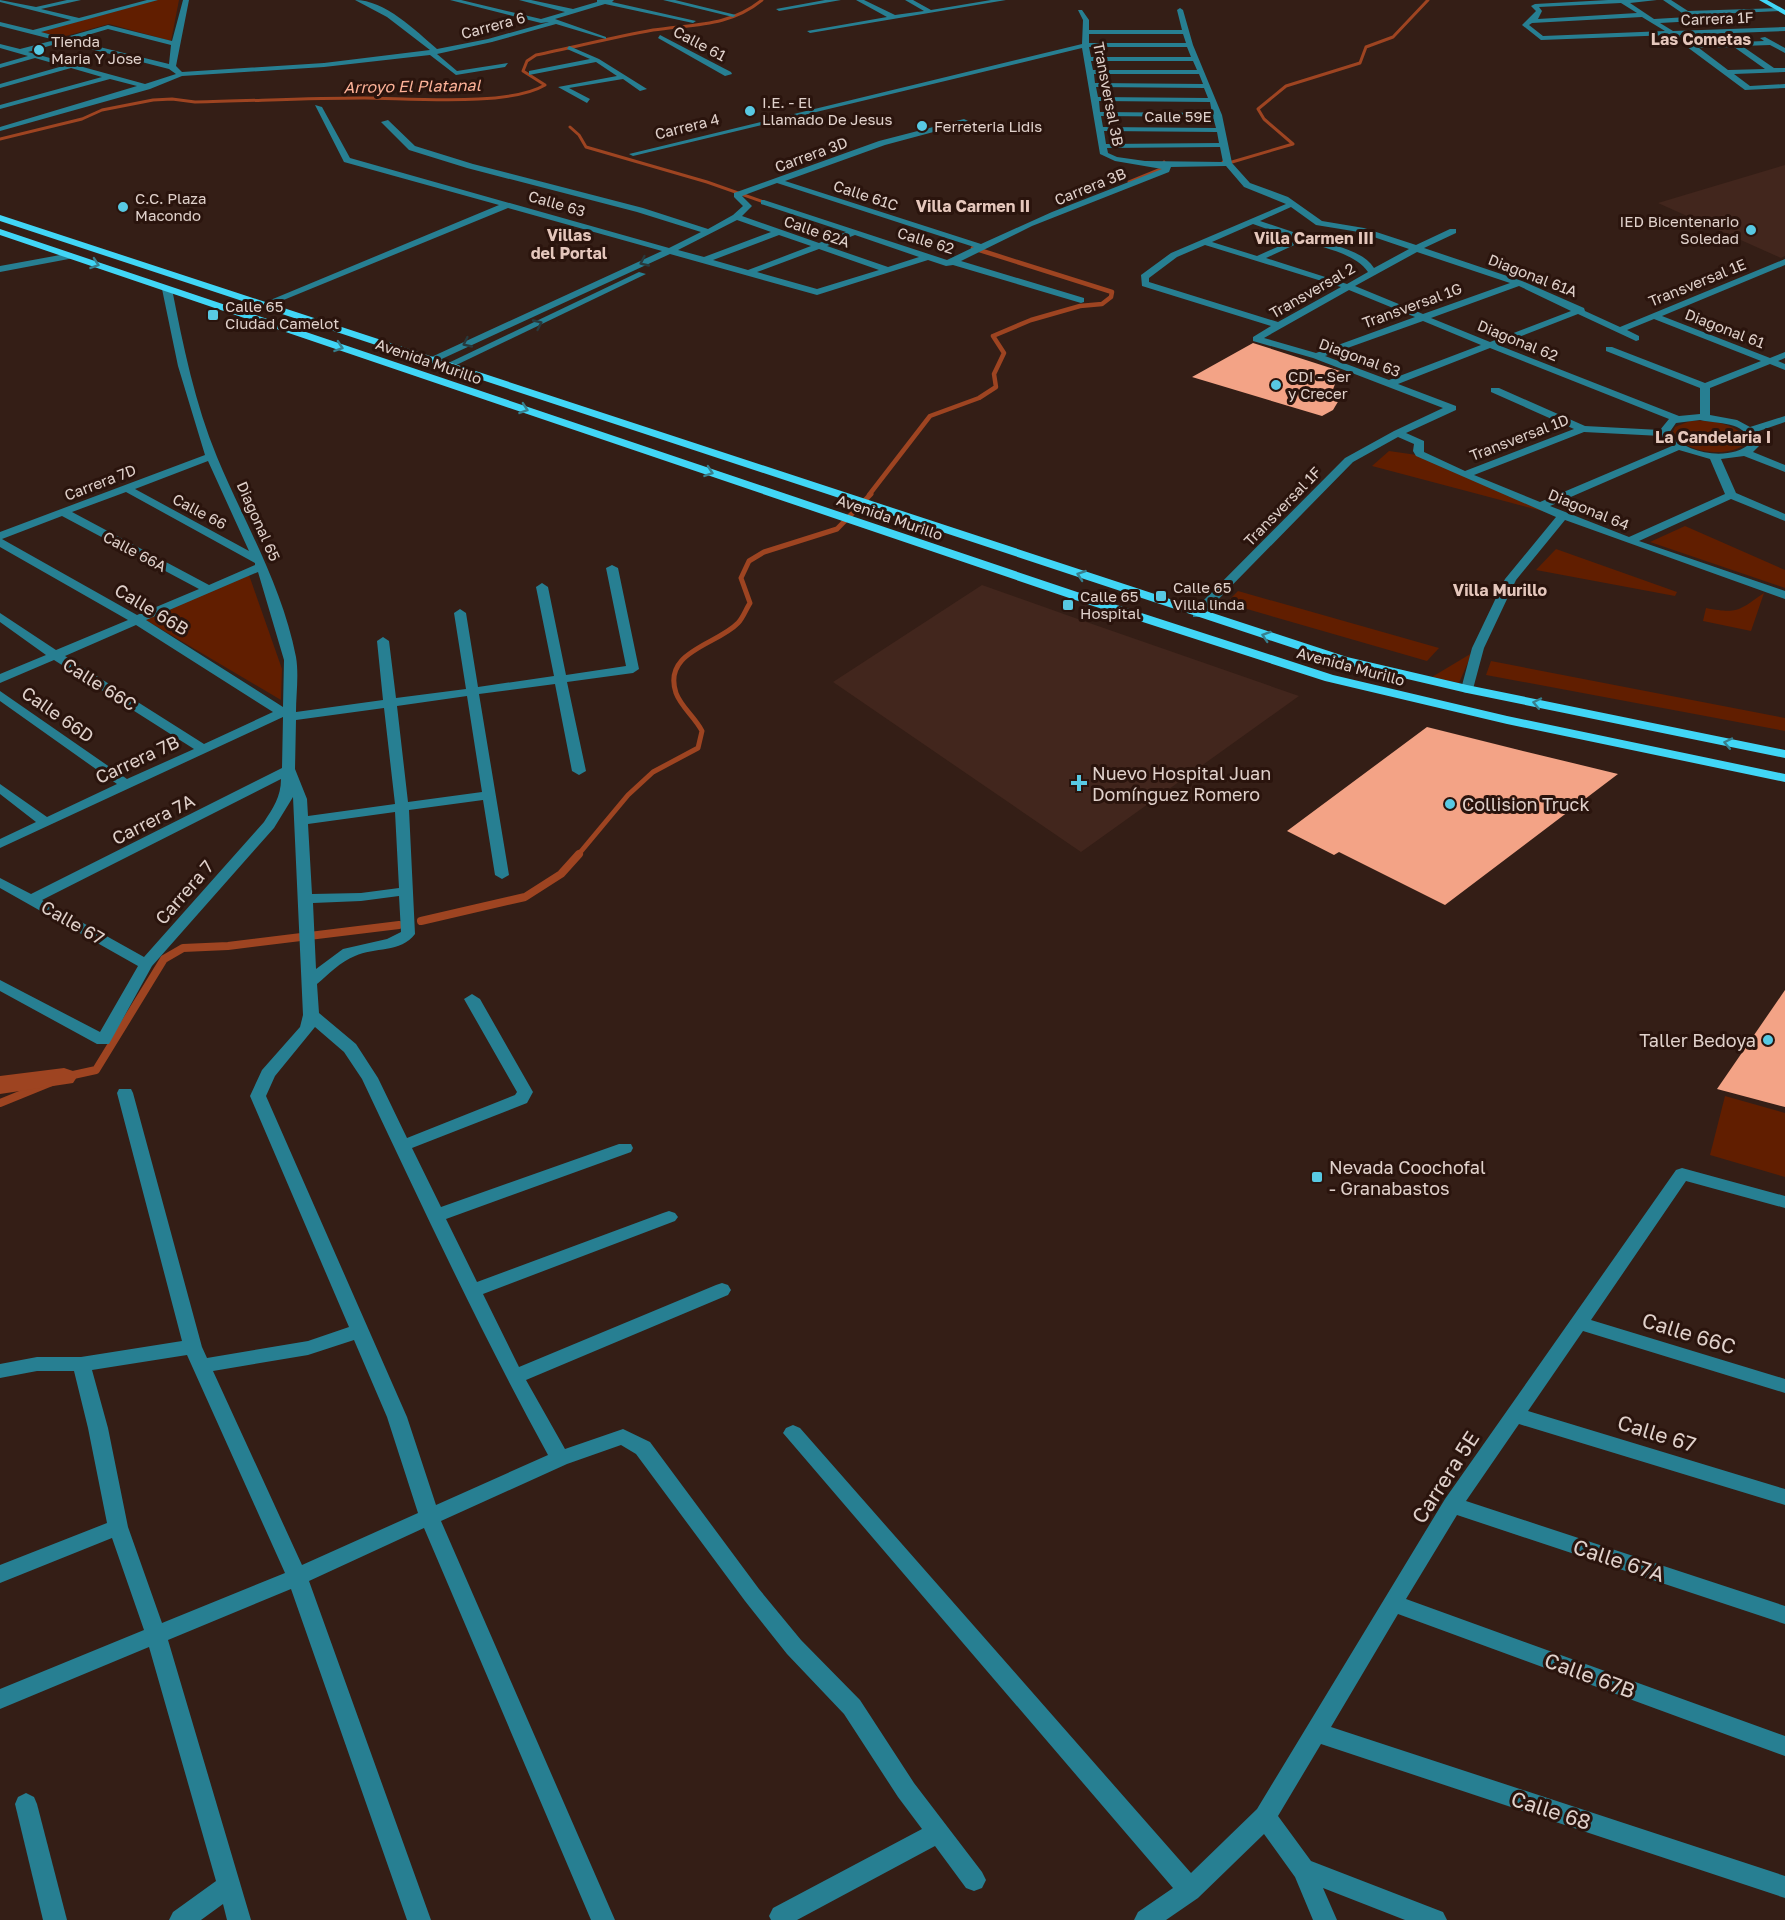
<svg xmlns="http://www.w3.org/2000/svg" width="1785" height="1920" font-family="'Golos Text',sans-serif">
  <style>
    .built { fill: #42261d }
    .green { fill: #611e00 }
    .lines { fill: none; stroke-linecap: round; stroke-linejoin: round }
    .stream-far3 { stroke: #9e4421; stroke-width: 3 }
    .stream-far2 { stroke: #9e4421; stroke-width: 4.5 }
    .stream-far1 { stroke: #9e4421; stroke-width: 5 }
    .stream { stroke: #9e4421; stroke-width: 8 }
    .canal { fill: #9e4421; fill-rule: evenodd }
    .building { fill: #f3a386 }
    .minor { fill: #277f92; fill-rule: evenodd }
    .major { fill: #41d6f6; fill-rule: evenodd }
    .oneway { stroke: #29393c }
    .oneway2 { stroke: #377f8d }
    .poi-dot { fill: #58c9e3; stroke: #2a140d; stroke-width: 2 }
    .labels { text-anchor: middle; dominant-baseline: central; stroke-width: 6; stroke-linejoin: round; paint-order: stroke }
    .far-street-label { font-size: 15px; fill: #e0d1cb; stroke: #2a140d }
    .far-poi-label { font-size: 15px; fill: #e0d1cb; stroke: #2a140d; text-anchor: start }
    .far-neighbourhood-label { font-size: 16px; font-weight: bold; fill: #e5c7bc; stroke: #2a140d }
    .far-water-label { font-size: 16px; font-style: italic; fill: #fdb298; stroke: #2a140d }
    .street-label { font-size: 18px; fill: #e0d1cb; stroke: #2a140d }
    .poi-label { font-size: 18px; fill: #e0d1cb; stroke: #2a140d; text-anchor: start }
    .near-street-label { font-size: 21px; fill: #e0d1cb; stroke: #2a140d }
  </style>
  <rect width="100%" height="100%" fill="#341e16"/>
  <g class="built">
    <polygon points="1785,165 1785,256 1781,258 1658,203"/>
    <polygon points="982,585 1075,618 1299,696 1081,852 833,682"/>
  </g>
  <g class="green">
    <polygon points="157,0 179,0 171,41 109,24 62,37 39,32"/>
    <path d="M1690 421C1709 420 1733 422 1746 438V443C1731 459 1681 453 1673 432L1675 427Z"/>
    <polygon points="1389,451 1417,455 1546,512 1372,466"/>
    <polygon points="1685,526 1785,570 1785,588 1650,542"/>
    <polygon points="1556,549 1677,592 1675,596 1536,570"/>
    <polygon points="249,575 282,669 281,700 144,619"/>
    <polygon points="1238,591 1439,648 1427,661 1226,603"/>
    <path d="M1764 593 1751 631 1703 621 1706 608C1738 614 1738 611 1764 593Z"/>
    <polygon points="1472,653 1459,683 1432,677"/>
    <polygon points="1491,661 1785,718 1785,731 1486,675"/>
    <polygon points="1725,1096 1785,1113 1785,1177 1710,1155"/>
  </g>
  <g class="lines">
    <g class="stream-far3">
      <polyline points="570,127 579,135 586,147 707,182 764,202"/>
      <path d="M0 139 82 119 102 110 153 100 172 99 195 102C251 101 308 98 364 98 408 98 509 107 545 85L523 71 527 61 536 55C575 47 614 37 653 30 693 24 729 27 762 0"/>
      <polyline points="1223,162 1232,162 1293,144 1264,119 1258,109 1286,86 1360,63 1366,47 1393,37 1428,0"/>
      <polyline points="1129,182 1161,169 1164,162"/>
    </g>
    <polyline class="stream-far2" points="869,495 930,416 979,398 996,387 994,374 1004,353 993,336 1031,320 1080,306 1102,304 1111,297 1112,292 973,248"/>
    <path class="stream-far1" d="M578 855 628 795 653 772 698 748 702 731C695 717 681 707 676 693 662 651 717 645 738 623 743 618 746 609 750 603L741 578 749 561 764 552 837 529 871 494"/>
    <g class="stream">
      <polyline points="421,921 525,897 561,874 579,854"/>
      <polyline points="0,1103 64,1077 96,1070 164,959 183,948 228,946 399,925"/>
    </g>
    <polygon class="canal" points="64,1068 73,1071 77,1077 73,1083 0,1094 0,1076"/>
  </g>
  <g class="building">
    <polygon points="1253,343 1340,371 1332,392 1342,395 1333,410 1322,416 1192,377"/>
    <polygon points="1427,727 1511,748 1618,774 1445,905 1339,852 1334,855 1287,831"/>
    <polygon points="1785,990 1785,1107 1717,1089"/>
  </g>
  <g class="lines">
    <g class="minor">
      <path d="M0 0 36 7 67 0H81L41 9 79 18 147 0H158L41 32 63 38 108 25 172 41 183 0H189L176 66 182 72 324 63 430 50 387 17 355 0C385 0 415 30 437 49L488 39 549 22 541 23 450 0H461L541 19 565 12 519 0H531L573 9 597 2V0H614L612 2 696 21 693 23 605 4 555 19 606 37V39L556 24 492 42 437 54 457 71 508 63 505 67 456 75 430 55 324 67 182 76 150 89 0 131V127L137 86 110 79 0 109V105L102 77 71 68 0 88V84L63 66 35 58 0 68V64L28 56 0 48V44L20 49 55 40 0 26V22L33 30 71 20 0 2ZM108 29 171 45 169 64 71 40ZM63 42 169 69 176 74 145 84 28 52Z"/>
      <polygon points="663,0 675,0 736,15 733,17"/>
      <polygon points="825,0 841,0 779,11 776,9"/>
      <polygon points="856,0 864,0 895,15 924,11 905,0 913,0 931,10 991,0 1006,0 810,33 807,31 887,17"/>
      <path d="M1608 0H1657L1630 3 1654 19 1688 17 1663 0H1671L1688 11 1782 8 1780 11 1694 15 1703 18 1696 21 1660 23 1673 31 1785 27V31L1679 35 1693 44 1764 41 1760 38 1765 37 1785 48V53L1770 45 1742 46 1774 68H1785V72L1734 74 1750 86 1785 84V88L1745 90 1671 35 1541 40 1522 25 1536 11 1531 6 1535 4ZM1621 3 1637 13 1538 19 1542 11 1539 7ZM1642 17 1665 31 1543 36 1529 25 1532 23ZM1734 47 1765 69 1728 70 1699 48Z"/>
      <path d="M1180 8 1183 10 1193 45 1222 115 1232 163 1250 183 1288 197 1322 221 1364 228 1416 245 1450 229H1456V233L1424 248 1522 281 1584 308 1585 311 1620 327 1785 259V265L1662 316 1770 358 1785 352V358L1778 361 1785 364V370L1770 364 1710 388V415L1737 420 1750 427 1785 416V422L1756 432 1761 444 1753 452 1785 465V472L1744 456 1721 459 1736 493 1785 514V521L1731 499 1639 541 1785 591V599L1565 520 1516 580 1484 648 1473 689 1467 693 1463 692 1461 689 1472 648 1505 579 1556 517 1416 456 1413 451 1414 444 1398 437 1353 462 1201 617H1193V611L1345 458 1394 431 1443 408 1313 358 1253 341V337L1271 326 1142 286 1141 275 1171 253 1286 204 1244 187 1226 166 1171 167 1169 172 1032 226 961 261 1084 298V302L1081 303 953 265 946 266 928 260 817 295 670 254 433 363H427V359L662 251 508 208 264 308 256 306 499 205 344 162 315 105 322 107 350 158 669 248 701 232 637 212 467 168 409 150 381 122 388 120 415 146 473 164 643 208 708 229 733 215 743 206 734 197V193L879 141 964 119 968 121 967 123 885 145 785 181 981 244 1052 212 1162 169 1115 161 1100 154 1082 48 633 156 629 154 1082 44 1083 20 1078 10H1082L1089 20V30H1182L1177 10ZM1089 34H1183L1186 43H1089ZM1089 47H1187L1191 57H1091ZM1091 61H1193L1197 70H1093ZM1094 74H1199L1203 84 1095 83ZM1096 87 1204 88 1208 98 1098 97ZM1099 101 1210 102 1212 113 1100 112ZM1101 116 1213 117 1216 128 1103 127ZM1104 131 1217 132 1219 143 1106 144ZM1220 147 1223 162 1145 161 1117 157 1108 153 1107 148ZM777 183 974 247 947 260 764 200H761V204L846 232 819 243 742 216 752 206 742 196ZM1291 207 1316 225 1359 232 1409 249 1374 268C1362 249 1329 245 1309 238L1308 235H1302L1260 221ZM737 220 771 232 704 257 678 250ZM1253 224 1295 239 1257 256 1212 242ZM779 235 811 246 748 270 713 260ZM855 235 919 257 888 267 827 246ZM1303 241C1323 248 1355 253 1368 272L1347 284 1266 258ZM1205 245 1341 287 1278 322 1149 282V278L1177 257ZM819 249 879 270 817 289 757 272ZM1417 252 1510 283 1423 314 1355 286ZM1519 286 1571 311 1490 342 1431 318ZM1349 290 1415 317 1316 353 1264 338ZM1578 314 1636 341 1639 340V336L1627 330 1654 319 1761 361 1705 383 1612 347H1606V351L1700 388V414L1679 416 1498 345ZM1423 321 1481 345 1389 380 1325 356ZM1490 348 1669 419 1660 430 1585 426 1499 388H1491V392L1574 429 1465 471 1424 452V441L1406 433 1456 410V406L1398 384ZM1700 420C1718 424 1745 421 1751 443 1729 462 1687 454 1669 433L1676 423ZM1584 432 1661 436 1672 446 1540 502 1474 475ZM1679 450 1710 459 1725 494 1629 537 1550 506Z"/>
      <polygon points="660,35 731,72 732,74 725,76 658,38"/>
      <polygon points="569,46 599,59 647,89 640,91 623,79 569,88 590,99 587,103 558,87 617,76 596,62 529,75 529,71 590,59 567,49"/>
      <polygon points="71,253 75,256 74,258 0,272 0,266"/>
      <polygon points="639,272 646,274 450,368 442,366"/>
      <path d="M167 286 172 289C183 345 195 404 217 457 245 524 282 585 296 657 299 675 296 695 296 712L383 700 377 641 383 637 389 641 396 698 466 689 454 613 460 609 466 613 478 687 554 676 536 587 542 583 548 587 566 675 626 666 606 568 612 565 618 568 639 669 633 673 567 682 586 771 579 775 572 771 555 684 479 694 509 875 502 879 495 875 483 800 409 810 415 934C401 953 374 947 355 956 340 962 329 974 317 984L319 1013 356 1044 378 1078 407 1138 515 1095 517 1092 464 999 472 994 480 999 533 1092 527 1103 412 1148 441 1207 619 1144H631L633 1148 631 1152 446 1219 477 1282 663 1213 669 1211 675 1213 678 1217 675 1221 483 1294 519 1367 716 1285 722 1283 728 1285 731 1290 728 1295 526 1380 565 1449 623 1429 650 1442 759 1589 801 1640 860 1700 914 1783 982 1872 986 1880 982 1888 974 1891 966 1888 935 1846 797 1920H771L769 1916 773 1908 922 1829 898 1797 844 1714 787 1654 745 1601 636 1454 621 1445 567 1464 441 1521 615 1920H591L424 1528 309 1581 431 1920H407L291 1589 168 1640 251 1920H227L223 1904 201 1920H169L173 1912 216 1881 149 1647 0 1709V1689L144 1630 112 1538 0 1583V1565L107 1523 88 1428 74 1371H37L0 1378V1364L37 1357H81L182 1341 117 1093 119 1089H131L133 1093 202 1347 207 1358 308 1341 349 1327 250 1096 262 1070 300 1027 303 1015 293 797 274 828 152 966 109 1044H97L0 991V980L100 1032 138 966 0 888V878L31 894 282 768 283 717 0 848V839L36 822 0 794V784L47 817 117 784 0 701V691L127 779 194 749 54 660 0 683V674L46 655 0 622V613L56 650 128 620 0 547V532L205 455 178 366 162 289ZM208 461 249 551 135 489ZM126 492 255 563V565L209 585 72 512ZM62 516 199 589 137 615 2 539ZM258 572 284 660 283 707 146 620ZM136 625 273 712 204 744 65 656ZM467 696 482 792 408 802 397 706ZM384 708 395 804 308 816 307 799 295 769 296 720ZM281 779C281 797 273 808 264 822L144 957 42 900ZM395 812 399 888 361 893 312 894 308 824ZM399 896 401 932 387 939 343 949 316 969 313 903 361 901ZM315 1027 344 1052 362 1079C422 1206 480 1331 548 1455L436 1505 407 1417 266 1096 275 1076ZM354 1340 387 1417 418 1513 302 1565 213 1371 308 1355ZM187 1355 285 1573 162 1623 128 1527 108 1428 92 1370Z"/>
      <polygon points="1682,1168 1785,1196 1785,1208 1686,1181 1591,1320 1785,1379 1785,1393 1583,1331 1528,1411 1785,1489 1785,1505 1519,1424 1466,1501 1785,1606 1785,1624 1457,1515 1406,1599 1785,1736 1785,1756 1398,1614 1331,1727 1785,1876 1785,1898 1321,1744 1278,1816 1311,1861 1443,1912 1447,1920 1405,1920 1323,1888 1337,1920 1313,1920 1295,1877 1264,1834 1198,1898 1166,1920 1134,1920 1138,1912 1173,1888 783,1433 786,1428 793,1425 800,1428 1191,1873 1257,1809 1445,1499 1676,1170"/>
      <polygon points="26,1793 34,1797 37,1804 67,1920 43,1920 15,1804 18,1797"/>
    </g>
    <g class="major">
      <polygon points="1759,0 1767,0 1785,10 1785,15"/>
      <polygon points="0,215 1347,657 1467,685 1785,750 1785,758 1467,693 1339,663 0,221"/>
      <polygon points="0,229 1095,598 1333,675 1507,716 1785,774 1785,782 1507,724 1325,681 1087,604 0,235"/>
    </g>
  </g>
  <defs><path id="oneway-chevron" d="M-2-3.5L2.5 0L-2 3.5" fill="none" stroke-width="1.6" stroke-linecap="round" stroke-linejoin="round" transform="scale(1.5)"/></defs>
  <g class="oneway">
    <use href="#oneway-chevron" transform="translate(644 262) rotate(155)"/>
    <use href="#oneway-chevron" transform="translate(538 324) rotate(-25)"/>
    <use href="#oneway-chevron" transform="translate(467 343) rotate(155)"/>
  </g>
  <g class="oneway2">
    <use href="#oneway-chevron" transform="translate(95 264) rotate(19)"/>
    <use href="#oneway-chevron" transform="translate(339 347) rotate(19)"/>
    <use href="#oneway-chevron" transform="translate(524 409) rotate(19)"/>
    <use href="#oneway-chevron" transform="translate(709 472) rotate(19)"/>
    <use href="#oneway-chevron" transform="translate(1081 575) rotate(-161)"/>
    <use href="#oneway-chevron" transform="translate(1266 636) rotate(-162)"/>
    <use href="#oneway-chevron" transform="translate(1537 703) rotate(-168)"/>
    <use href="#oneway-chevron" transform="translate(1728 743) rotate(-168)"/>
  </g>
  <g class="poi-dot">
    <circle cx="39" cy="50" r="6"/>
    <circle cx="750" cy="111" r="6"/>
    <circle cx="922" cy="126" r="6"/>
    <circle cx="123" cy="207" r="6"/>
    <circle cx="1751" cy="230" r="6"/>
    <rect x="207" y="309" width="12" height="12" rx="3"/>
    <circle cx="1276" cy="385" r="6"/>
    <rect x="1155" y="590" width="12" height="12" rx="3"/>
    <rect x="1062" y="599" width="12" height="12" rx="3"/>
    <path d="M1076 774h6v6h6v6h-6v6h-6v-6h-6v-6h6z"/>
    <circle cx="1450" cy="804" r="6"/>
    <circle cx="1768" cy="1040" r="6"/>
    <rect x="1311" y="1171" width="12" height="12" rx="3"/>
  </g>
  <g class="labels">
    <g class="far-street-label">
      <text transform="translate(1717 18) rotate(-2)">Carrera 1F</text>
      <text transform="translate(493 25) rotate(-15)">Carrera 6</text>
      <text transform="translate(700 43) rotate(28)">Calle 61</text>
      <text transform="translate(1109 94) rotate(79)">Transversal 3B</text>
      <text x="1178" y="116">Calle 59E</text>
      <text transform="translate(687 126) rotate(-14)">Carrera 4</text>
      <text transform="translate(811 154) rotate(-20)">Carrera 3D</text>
      <text transform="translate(1090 186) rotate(-22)">Carrera 3B</text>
      <text transform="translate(866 195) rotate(18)">Calle 61C</text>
      <text transform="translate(557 203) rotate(16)">Calle 63</text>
      <text transform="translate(817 231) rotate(19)">Calle 62A</text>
      <text transform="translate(926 240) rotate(17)">Calle 62</text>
      <text transform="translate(1533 275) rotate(21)">Diagonal 61A</text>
      <text transform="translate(1697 282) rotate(-22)">Transversal 1E</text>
      <text transform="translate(1312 290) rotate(-30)">Transversal 2</text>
      <text transform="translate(1412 305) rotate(-20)">Transversal 1G</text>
      <text transform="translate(1725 328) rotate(21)">Diagonal 61</text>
      <text transform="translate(1518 340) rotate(22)">Diagonal 62</text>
      <text transform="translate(1360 357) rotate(20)">Diagonal 63</text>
      <text transform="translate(429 361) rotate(19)">Avenida Murillo</text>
      <text transform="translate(1519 437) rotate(-21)">Transversal 1D</text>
      <text transform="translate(100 482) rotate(-21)">Carrera 7D</text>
      <text transform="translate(1282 506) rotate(-46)">Transversal 1F</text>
      <text transform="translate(1589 509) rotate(22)">Diagonal 64</text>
      <text transform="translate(200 511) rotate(28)">Calle 66</text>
      <text transform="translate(890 517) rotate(19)">Avenida Murillo</text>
      <text transform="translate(259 521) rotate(66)">Diagonal 65</text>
      <text transform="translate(135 551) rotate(28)">Calle 66A</text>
      <text transform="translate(1351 666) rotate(15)">Avenida Murillo</text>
    </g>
    <g class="far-poi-label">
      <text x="51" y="41">Tienda<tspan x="51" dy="17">Maria Y Jose</tspan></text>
      <text x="762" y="102">I.E. - El<tspan x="762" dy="17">Llamado De Jesus</tspan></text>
      <text x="934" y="126">Ferreteria Lidis</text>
      <text x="135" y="198">C.C. Plaza<tspan x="135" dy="17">Macondo</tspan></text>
      <text x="1739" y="221" text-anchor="end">IED Bicentenario<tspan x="1739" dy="17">Soledad</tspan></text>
      <text x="225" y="306">Calle 65<tspan x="225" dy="17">Ciudad Camelot</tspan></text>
      <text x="1288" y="376">CDI - Ser<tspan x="1288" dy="17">y Crecer</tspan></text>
      <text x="1173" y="587">Calle 65<tspan x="1173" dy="17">Villa linda</tspan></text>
      <text x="1080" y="596">Calle 65<tspan x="1080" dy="17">Hospital</tspan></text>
    </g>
    <g class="far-neighbourhood-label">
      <text x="1701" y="39">Las Cometas</text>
      <text x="973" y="206">Villa Carmen II</text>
      <text x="569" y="235">Villas<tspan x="569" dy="18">del Portal</tspan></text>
      <text x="1314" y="238">Villa Carmen III</text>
      <text x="1713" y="437">La Candelaria I</text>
      <text x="1500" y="590">Villa Murillo</text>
    </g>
    <g class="far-water-label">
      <text transform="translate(412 86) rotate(-1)">Arroyo El Platanal</text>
    </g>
    <g class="street-label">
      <text transform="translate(152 609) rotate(31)">Calle 66B</text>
      <text transform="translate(100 684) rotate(32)">Calle 66C</text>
      <text transform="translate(58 714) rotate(35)">Calle 66D</text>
      <text transform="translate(137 759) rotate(-25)">Carrera 7B</text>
      <text transform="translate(153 819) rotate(-27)">Carrera 7A</text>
      <text transform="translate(184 892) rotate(-49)">Carrera 7</text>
      <text transform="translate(73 922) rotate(30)">Calle 67</text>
    </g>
    <g class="poi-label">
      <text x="1092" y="773">Nuevo Hospital Juan<tspan x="1092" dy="21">Domínguez Romero</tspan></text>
      <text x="1462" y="804">Collision Truck</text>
      <text x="1756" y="1040" text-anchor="end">Taller Bedoya</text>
      <text x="1329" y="1167">Nevada Coochofal<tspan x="1329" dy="21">- Granabastos</tspan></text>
    </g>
    <g class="near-street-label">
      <text transform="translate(1689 1333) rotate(17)">Calle 66C</text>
      <text transform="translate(1657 1433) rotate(17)">Calle 67</text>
      <text transform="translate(1445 1477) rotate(-57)">Carrera 5E</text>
      <text transform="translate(1619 1560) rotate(18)">Calle 67A</text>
      <text transform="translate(1590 1675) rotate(20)">Calle 67B</text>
      <text transform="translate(1551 1810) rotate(18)">Calle 68</text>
    </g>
  </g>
</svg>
